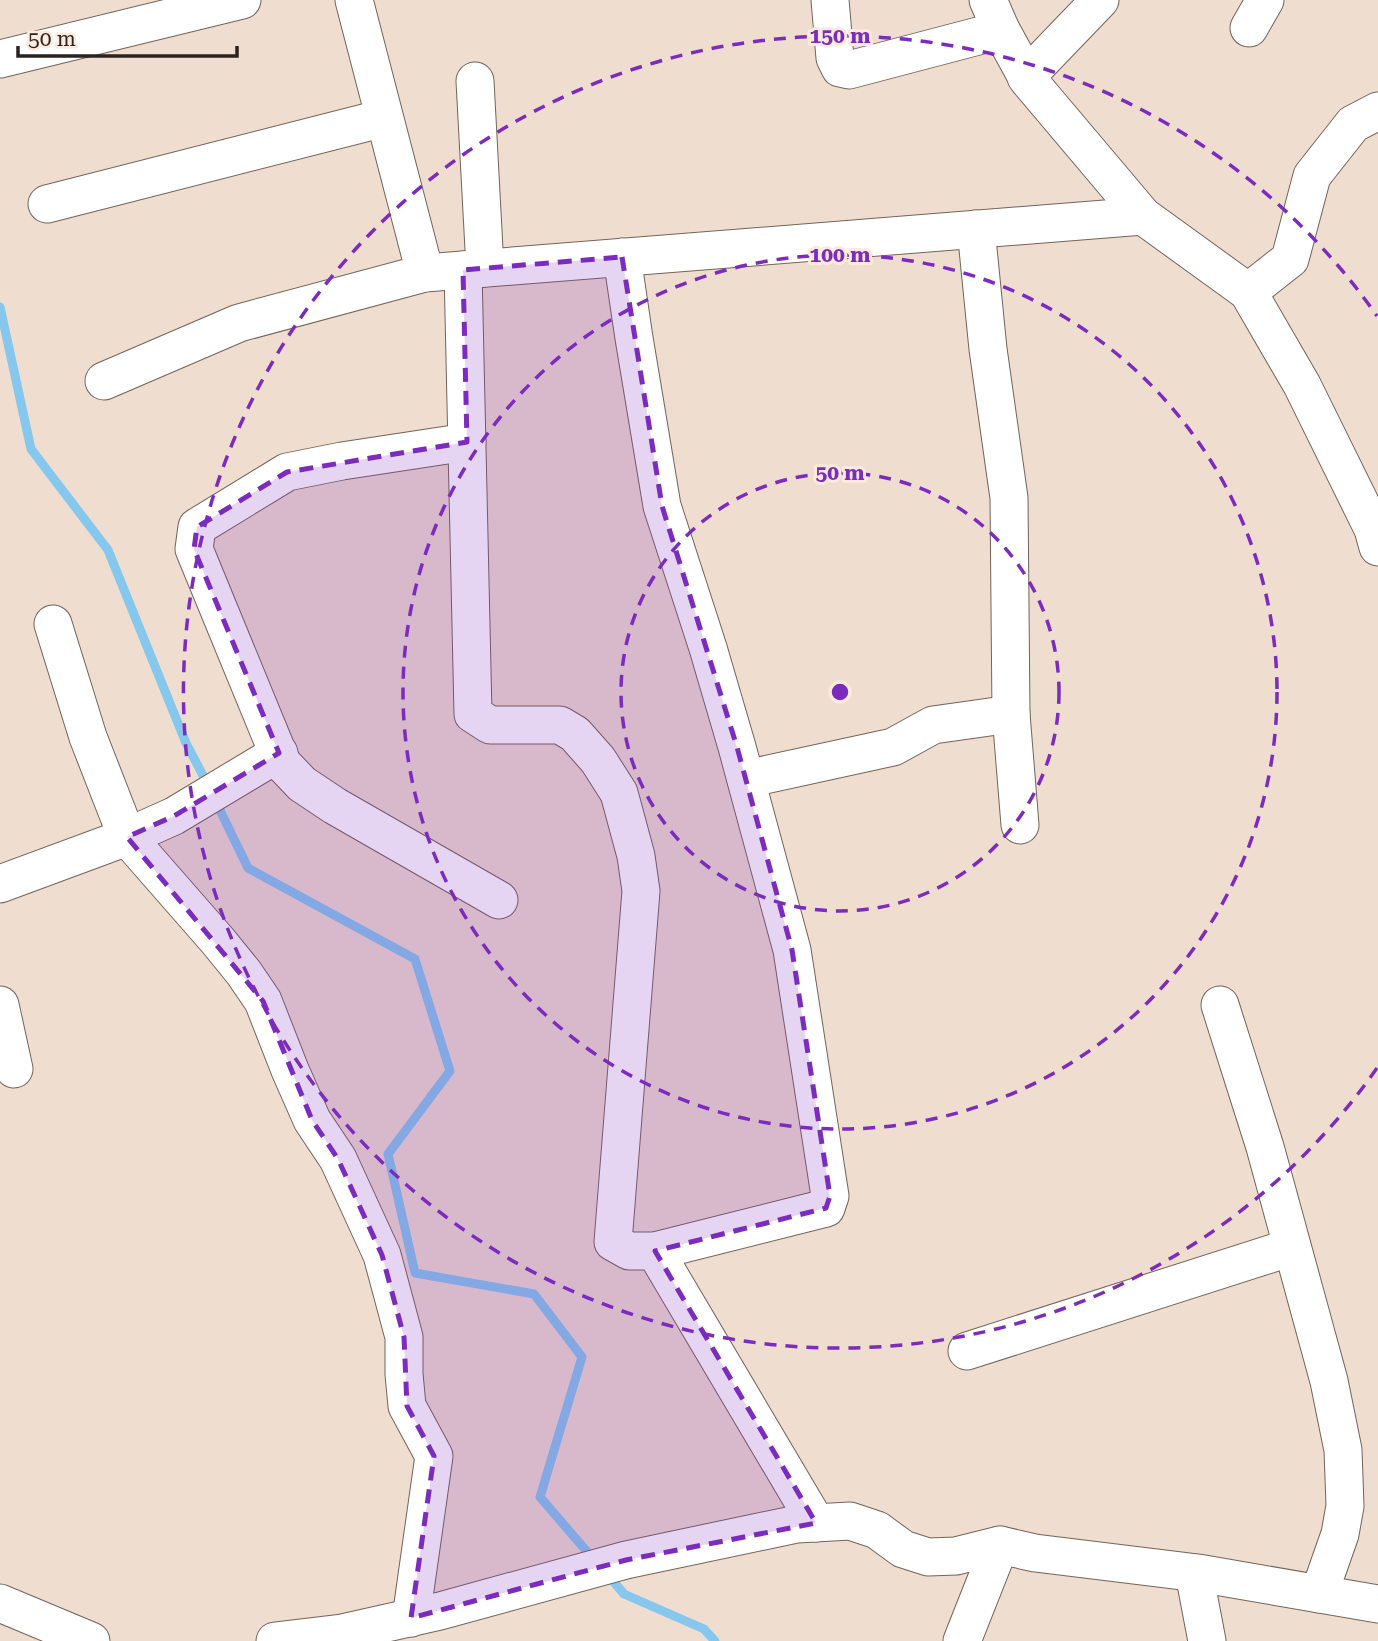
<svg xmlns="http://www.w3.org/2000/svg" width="1378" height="1641" font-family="'Roboto Serif',serif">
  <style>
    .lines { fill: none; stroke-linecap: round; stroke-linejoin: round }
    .stream { stroke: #86c7ee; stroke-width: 9 }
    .minor-casing { stroke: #74645a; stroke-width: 39 }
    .minor { stroke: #fff; stroke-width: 37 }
    .marked { fill: #7b2cbf; fill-opacity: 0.2; stroke: #7b2cbf; stroke-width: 5; stroke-dasharray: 14 9; stroke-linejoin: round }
    .ring { fill: none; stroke: #7b2cbf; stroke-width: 3.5; stroke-dasharray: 12 9 }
    .centre { fill: #7b2cbf; stroke: #fceadd; stroke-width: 3.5 }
    .ring-label { font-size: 21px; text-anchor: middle; font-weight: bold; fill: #7b2cbf; stroke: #fceadd; stroke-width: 6; stroke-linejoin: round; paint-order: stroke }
  </style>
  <rect width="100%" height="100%" fill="#efddd0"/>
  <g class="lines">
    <g class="stream">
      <polyline points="0,307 31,449 108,550 186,743 209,787"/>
      <polyline points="215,800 248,868 415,959 450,1071 388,1154 415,1273 534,1294 582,1357 540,1497 595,1561"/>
      <polyline points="607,1574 624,1594 704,1629 715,1641"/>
    </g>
    <defs>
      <g id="minor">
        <polyline points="354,0 425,273"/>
        <polyline points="830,0 835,58 840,68 849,70 1001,30"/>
        <polyline points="988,0 1001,30 1029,81 1143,216 1248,292 1302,385 1373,529 1378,547"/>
        <polyline points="1249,28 1265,0"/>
        <polyline points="0,59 242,0"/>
        <polyline points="1026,77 1100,0"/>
        <polyline points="475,81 485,268"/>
        <polyline points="47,204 384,118"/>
        <polyline points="976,229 988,349 1009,498 1011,714 1020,825"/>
        <polyline points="463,270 473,714 490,725 560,725 575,734 598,760 619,793 636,856 641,891 613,1242 629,1251 655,1251 826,1208 830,1196 792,950 737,747 708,648 662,506 634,338 622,257"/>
        <polyline points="1248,292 1290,259 1312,176 1353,124 1378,111"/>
        <polyline points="104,381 239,323 425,273 1143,216"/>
        <polyline points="467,442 342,461 287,472 197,527 194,549 282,763 302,784 335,806 499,900"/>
        <polyline points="53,624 88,737 127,837 218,941 244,973 263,1001 290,1070 312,1120 338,1159 382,1255 404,1337 404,1374 407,1406 434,1456 411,1618"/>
        <polyline points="746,779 893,747 933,725 1011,714"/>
        <polyline points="0,884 127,837 174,816 279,753"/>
        <polyline points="0,1005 14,1069"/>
        <polyline points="1220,1005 1265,1147 1329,1381 1343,1450 1345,1506 1340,1534 1319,1594"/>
        <polyline points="655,1251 816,1523"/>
        <polyline points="967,1351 1292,1247"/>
        <polyline points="1194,1573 1207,1641"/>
        <polyline points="0,1603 91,1641"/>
        <polyline points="275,1641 342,1633 440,1611 626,1560 797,1524 850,1521 877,1530 903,1549 928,1557 956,1556 1000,1545 1035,1553 1198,1573 1378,1604"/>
        <polyline points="962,1641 1000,1545"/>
      </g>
    </defs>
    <use href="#minor" class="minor-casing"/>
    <use href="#minor" class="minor"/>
  </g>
  <path class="marked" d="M622 257 662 506 737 747 792 950 830 1196 826 1208 655 1251 816 1523 626 1560 411 1618 434 1456 407 1406 404 1337 382 1255 338 1159 312 1120 263 1001 127 837 174 816 279 753 194 549 197 527 287 472 467 442 463 270Z"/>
  <g class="ring">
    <circle cx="840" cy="692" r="219"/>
    <circle cx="840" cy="692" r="437"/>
    <path d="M1377 1068A656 656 0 1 1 1377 316"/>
  </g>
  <circle cx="840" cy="692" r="10" class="centre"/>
  <g class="ring-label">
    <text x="840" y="43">150 m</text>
    <text x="840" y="262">100 m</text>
    <text x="840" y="480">50 m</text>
  </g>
  <path d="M18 46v10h219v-10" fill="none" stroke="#2a231f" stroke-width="3.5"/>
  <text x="28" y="46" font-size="21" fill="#2a231f" stroke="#fceadd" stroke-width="5" paint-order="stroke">50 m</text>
</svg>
